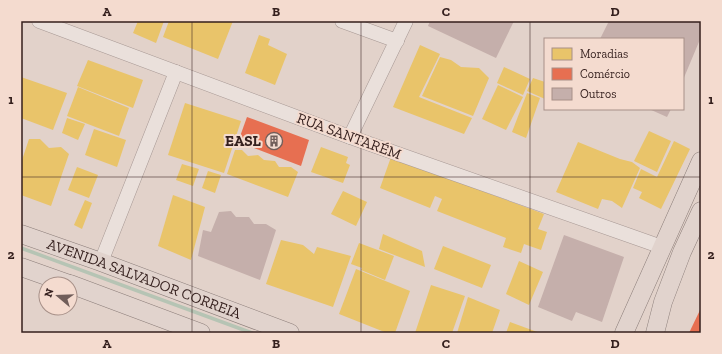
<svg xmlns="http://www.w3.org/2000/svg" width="722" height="354" font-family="'Zilla Slab',serif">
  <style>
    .homes { fill: #e9c46a }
    .shops { fill: #e76f51 }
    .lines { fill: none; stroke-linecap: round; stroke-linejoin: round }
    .stream { stroke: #b6c4b4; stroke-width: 3.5 }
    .building { fill: #c5afab }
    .minor-casing { stroke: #a79894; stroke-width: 15 }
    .major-casing { stroke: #8c7e7a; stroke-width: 19 }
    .minor { stroke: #eae0db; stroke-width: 14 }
    .major { stroke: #e1d3cd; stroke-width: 18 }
    .grid { fill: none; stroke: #341f1d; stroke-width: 1; stroke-opacity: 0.55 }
    .labels { text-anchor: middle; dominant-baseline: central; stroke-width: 4; stroke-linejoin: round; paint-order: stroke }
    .street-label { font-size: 15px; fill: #341f1d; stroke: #f4dbcf }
    .poi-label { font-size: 15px; font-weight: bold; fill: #341f1d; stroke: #f4dbcf; text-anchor: end }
    .neatline { fill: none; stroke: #341f1d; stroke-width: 1.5 }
    .grid-label { font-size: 13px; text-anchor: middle; font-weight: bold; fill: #341f1d }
  </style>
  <rect width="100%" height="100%" fill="#e2d2ca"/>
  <g class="homes">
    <path d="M138,21H164L156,43L133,33Z"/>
    <path d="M169,21H233L218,59L163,37Z"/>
    <path d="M259,35L270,39L268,45L287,54L275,85L245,73Z"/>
    <path d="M420,45L440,54L419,97L472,118L464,134L393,107Z"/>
    <path d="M440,57L451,60L461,67L479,68L489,78L473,116L422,96Z"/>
    <path d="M88,60L143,80L133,108L77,86Z"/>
    <path d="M504,67L530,79L523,95L497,83Z"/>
    <path d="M21,77L67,93L53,130L21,118Z"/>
    <path d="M533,78L545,82V99L527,91Z"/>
    <path d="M498,85L523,97L506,130L482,119Z"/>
    <path d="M78,87L129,108L119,136L67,116Z"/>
    <path d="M527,93L540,98L526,138L512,132Z"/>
    <path d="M185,103L241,121L224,173L168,155Z"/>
    <path d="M67,118L85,124L78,140L62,133Z"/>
    <path d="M94,129L126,140L117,167L85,155Z"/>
    <path d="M649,131L671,141L657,172L634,161Z"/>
    <path d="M29,139H40L49,148L61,147L69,154L51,206L21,195V163Z"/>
    <path d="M674,141L690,149L661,209L639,198L642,192L633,188L641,169L657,177Z"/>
    <path d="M578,142L620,159L632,162L640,168L622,208L612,201L602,199L598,209L556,192Z"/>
    <path d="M321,147L348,157L346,163L350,165L343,183L311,172Z"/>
    <path d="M235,150H242L248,156L258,155L264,160L275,161L279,167H291L298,172L288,197L227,174Z"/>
    <path d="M391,157L544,214L538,229L547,232L541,250L524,244L521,253L503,247L506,238L437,211L442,199L435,196L430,208L380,188Z"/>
    <path d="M182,164L199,169L193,186L176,180Z"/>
    <path d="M77,167L98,175L89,198L68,190Z"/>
    <path d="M208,171L221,175L215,193L202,188Z"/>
    <path d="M343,191L367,202L356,226L331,214Z"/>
    <path d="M173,195L205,207L191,260L158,246Z"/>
    <path d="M85,200L92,203L82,229L74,225Z"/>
    <path d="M383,234L422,251L425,267L379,249Z"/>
    <path d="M281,240L303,245L314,254L317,247L351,256L333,307L266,284Z"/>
    <path d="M359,243L394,256L385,280L361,270L362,268L351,264Z"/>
    <path d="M443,246L491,265L482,288L434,269Z"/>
    <path d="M519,261L543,272L529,305L506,294Z"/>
    <path d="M356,269L410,291L395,333H387L339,314Z"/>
    <path d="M431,285L465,296L452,333H415Z"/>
    <path d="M468,297L500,310L492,333H457Z"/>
    <path d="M510,322L540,333H506Z"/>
  </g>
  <g class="shops">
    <path d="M247,117L309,140L301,166L238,142Z"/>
    <path d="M701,308V333H689Z"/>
  </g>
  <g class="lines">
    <path class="stream" d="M21,248L252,333"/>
  </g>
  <g class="building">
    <path d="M430,21H514L496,58L428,26Z"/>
    <path d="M609,21H701V37L683,80V39H600Z"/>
    <path d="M649,109H671L667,117Z"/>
    <path d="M231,211L236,217H249L254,224H266L276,230L260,280L198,256L203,230L211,232L219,212Z"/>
    <path d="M564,235L624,257L602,322L576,312L572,321L538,307Z"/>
  </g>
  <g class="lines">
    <g class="minor-casing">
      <g id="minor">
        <path d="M39,21L350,137L662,247"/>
        <path d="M342,21L397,41"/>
        <path d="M350,137L406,21"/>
        <path d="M101,262L176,72"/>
      </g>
    </g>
    <g class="major-casing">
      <g id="major">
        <path id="s1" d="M21,234L101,262L290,333"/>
        <path d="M21,267L69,284"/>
        <path d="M70,284L201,333"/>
        <path d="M624,333L701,161"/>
        <path d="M655,333L663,302L682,252L701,211"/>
      </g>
    </g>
    <use href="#minor" class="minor"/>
    <use href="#major" class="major"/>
  </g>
  <path class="grid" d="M192,21V333M361,21V333M530,21V333M21,177H701"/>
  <defs>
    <g id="building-ring" transform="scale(0.9)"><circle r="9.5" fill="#f4dbcf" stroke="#715e5a" stroke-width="1.5"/><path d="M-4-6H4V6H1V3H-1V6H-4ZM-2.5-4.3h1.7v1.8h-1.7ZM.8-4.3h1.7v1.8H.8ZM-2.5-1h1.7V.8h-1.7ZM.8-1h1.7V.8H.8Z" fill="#715e5a"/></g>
  </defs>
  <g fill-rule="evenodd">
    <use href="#building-ring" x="274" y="141"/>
  </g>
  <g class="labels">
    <g class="street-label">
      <text transform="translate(349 136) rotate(20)">RUA SANTARÉM</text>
      <text stroke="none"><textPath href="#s1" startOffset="131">AVENIDA SALVADOR CORREIA</textPath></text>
    </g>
    <g class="poi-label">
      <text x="261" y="141">EASL</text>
    </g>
  </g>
  <rect width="722" height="354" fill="none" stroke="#f4dbcf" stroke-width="44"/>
  <rect x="544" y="38" width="140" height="72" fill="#f4dbcf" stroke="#a79088"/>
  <rect x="552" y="48" width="20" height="12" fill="#e9c46a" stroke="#a79088"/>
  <text x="580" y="58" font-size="12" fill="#341f1d">Moradias</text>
  <rect x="552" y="68" width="20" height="12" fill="#e76f51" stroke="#a79088"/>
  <text x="580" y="78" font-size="12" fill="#341f1d">Comércio</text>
  <rect x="552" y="88" width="20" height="12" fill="#c5afab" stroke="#a79088"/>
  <text x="580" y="98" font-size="12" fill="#341f1d">Outros</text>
  <g transform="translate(58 296) rotate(289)"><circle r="19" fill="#f4dbcf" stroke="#a79088"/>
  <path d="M0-3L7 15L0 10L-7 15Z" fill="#715e5a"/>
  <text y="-6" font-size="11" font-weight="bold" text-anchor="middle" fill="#341f1d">N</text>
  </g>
  <rect x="22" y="22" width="678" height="310" class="neatline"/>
  <g class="grid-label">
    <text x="107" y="16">A</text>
    <text x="276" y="16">B</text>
    <text x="446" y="16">C</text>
    <text x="615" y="16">D</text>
    <text x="11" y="104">1</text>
    <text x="711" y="104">1</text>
    <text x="11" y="259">2</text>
    <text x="711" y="259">2</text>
    <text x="107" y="348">A</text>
    <text x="276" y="348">B</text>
    <text x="446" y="348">C</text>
    <text x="615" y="348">D</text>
  </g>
</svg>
